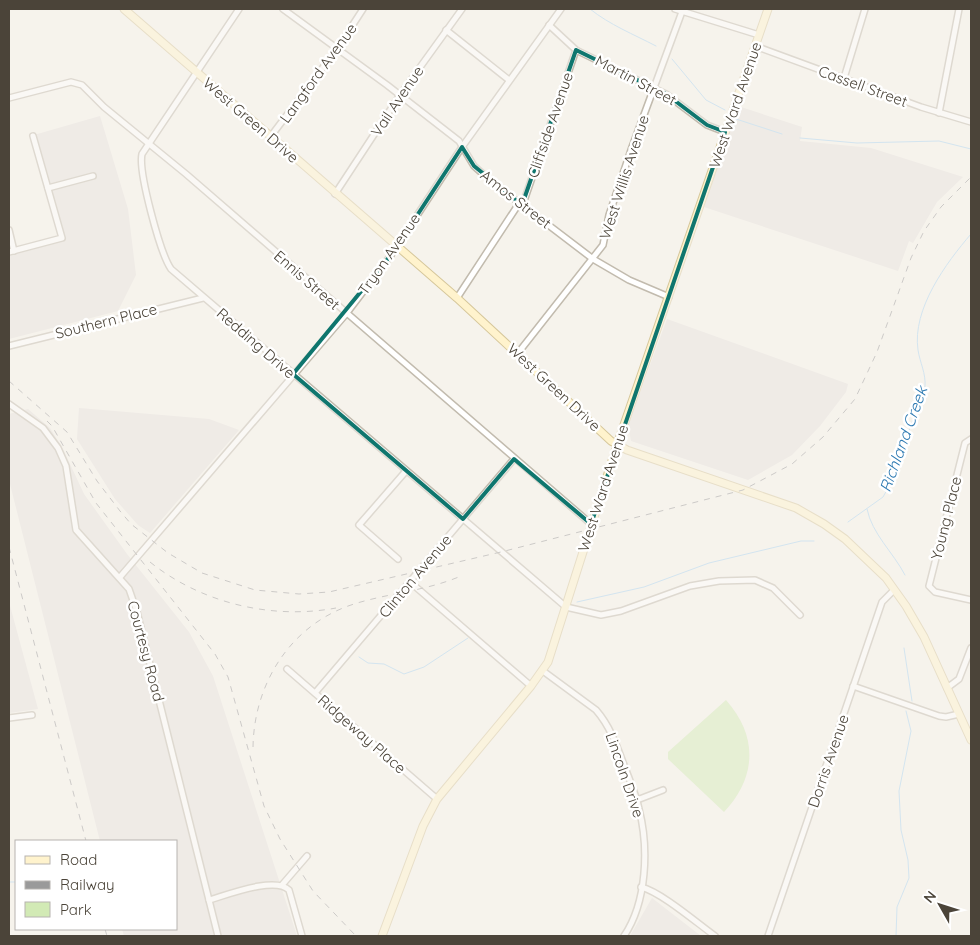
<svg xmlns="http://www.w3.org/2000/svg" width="980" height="945" font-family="Quicksand,sans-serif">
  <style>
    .industrial { fill: #e6e2dd }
    .green { fill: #d2eab5 }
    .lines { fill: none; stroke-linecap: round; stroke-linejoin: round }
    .stream { stroke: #a9d4f2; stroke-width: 1 }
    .street-casing { stroke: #c2bbae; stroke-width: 8 }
    .secondary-casing { stroke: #d6c79b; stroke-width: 9 }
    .street { stroke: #fff; stroke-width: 5 }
    .secondary { stroke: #fff3cd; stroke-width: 7 }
    .rail { stroke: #9a9a9a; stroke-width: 1; stroke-dasharray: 6 6; stroke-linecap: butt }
    .marked { fill: none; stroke: #0f766e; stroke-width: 4; stroke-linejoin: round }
    .labels { text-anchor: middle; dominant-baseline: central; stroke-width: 5; stroke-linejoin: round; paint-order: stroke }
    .street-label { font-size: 15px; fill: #4b4439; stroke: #fff }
    .water-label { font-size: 16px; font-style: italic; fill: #2e7ab2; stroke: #fff }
  </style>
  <rect width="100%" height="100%" fill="#f6f3ec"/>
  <g class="industrial">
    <path d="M738,106L802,127L800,141L871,148L963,177L937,202L913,243L909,241L898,271L704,207Z"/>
    <path d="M100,116L128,209L136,275L118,311L9,339V255L63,240L34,135Z"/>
    <path d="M667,319L848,384L846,392L820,426L792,455L748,480L631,441L628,425Z"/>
    <path d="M79,408L209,419L239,430L150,533L138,525L115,499L77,439Z"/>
    <path d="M28,409L50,428L63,449L84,494L127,554L189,632L213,676L297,936H124L122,929H176V841H100L9,480V414Z"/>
    <path d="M9,602L38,709L9,713Z"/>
    <path d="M652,898L701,936H630Z"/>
  </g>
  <path class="green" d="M726,700C758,736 757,777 724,812L668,759V752Z"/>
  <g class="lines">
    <g class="stream">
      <path d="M590,9C610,25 633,34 656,46"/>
      <path d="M672,59L706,100L725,110"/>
      <path d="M736,119L782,134"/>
      <path d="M800,138L857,143L939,141L971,149"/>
      <path d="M867,509C872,534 893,552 905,575"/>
      <path d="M848,522L883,497L888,488L925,387C926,373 920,363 918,350C912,309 946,263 971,234"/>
      <path d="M577,602L644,587L709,563L801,541H814"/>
      <path d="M904,648L912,701"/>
      <path d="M359,657L368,663L384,664L404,674L424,667L468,638"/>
      <path d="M9,882H16"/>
      <path d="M896,936L897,907L909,878L908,860L901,830L899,791L911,731L906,711"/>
    </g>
    <g class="street-casing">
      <g id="street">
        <path d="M239,9L142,154C138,171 160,253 171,269L566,607L601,615L621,611L690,586L719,581L755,580L773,588L800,615"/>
        <path d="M283,9L387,85L459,141L474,166L492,182L593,259L629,280L669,297"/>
        <path d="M675,9L759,35"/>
        <path d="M549,25L576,50L666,94L707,125L725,132"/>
        <path d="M446,30L509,80"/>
        <path d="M755,46L921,107L971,122"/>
        <path d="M844,78L865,9"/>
        <path d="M9,98L71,82L82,85L104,107L186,174L591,524"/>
        <path d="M939,113L959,9"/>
        <path d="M271,136L337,49L363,9"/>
        <path d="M48,188L93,176"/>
        <path d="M335,194L400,95L462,9"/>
        <path d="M9,230L14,251"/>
        <path d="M9,252L62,238L33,136"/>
        <path d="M457,298L516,208L525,198L576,50"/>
        <path d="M9,346L203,298"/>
        <path d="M518,353L603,245L609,215L631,150L683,9"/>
        <path d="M9,404L43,428L58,448L66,466L76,530L129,589L137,612L218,936"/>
        <path d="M971,439L965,443L929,586L935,592L971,600"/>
        <path d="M398,559L359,525L406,471"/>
        <path d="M120,577L346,314L391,255L462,147L561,9"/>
        <path d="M410,582L531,686"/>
        <path d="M287,669L437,799"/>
        <path d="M543,671L596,710C610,726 617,746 624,765C629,779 636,794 639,809C649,848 647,902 624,936"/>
        <path d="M853,686L939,716L946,717L959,714"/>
        <path d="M947,688L959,679L971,648"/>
        <path d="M315,693L514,459"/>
        <path d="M9,718L32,715"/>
        <path d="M637,800L663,790"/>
        <path d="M282,885L307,856"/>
        <path d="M641,887C661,892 697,923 715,936"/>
        <path d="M209,900C227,895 275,876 289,890L302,936"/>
        <path d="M768,936L882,602L894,590"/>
      </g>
    </g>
    <g class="secondary-casing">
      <g id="secondary">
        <path d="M124,9L457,298L611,441L627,450L796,508L824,524L845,539L886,578L906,606L924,637L971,740"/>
        <path d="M382,936L423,826L437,799L531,686L548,662L617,445L768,9"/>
      </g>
    </g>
    <use href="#street" class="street"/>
    <use href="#secondary" class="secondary"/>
    <g class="rail">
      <path d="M9,381L67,432L97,481L120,511L131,524L168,553L202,573L255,590L299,594L329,592L501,552L743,490L792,464L823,437L855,399L877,352L911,258L924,231L941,207L971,177"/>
      <path d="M47,421L52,426L96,503L215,654L228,677L264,806L280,839L313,891L356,936"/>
      <path d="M9,547L86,841"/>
      <path d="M150,562C201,603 272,620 336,608"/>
      <path d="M253,747C254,683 291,624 354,604C389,593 426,591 461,576"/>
      <path d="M105,929L107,936"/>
    </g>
  </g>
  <path d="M0 0H980V945H0ZM576,50L666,94L707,125L725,132L591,524L514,459L463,519L293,374L391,255L462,147L474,166L522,205Z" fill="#f6f3ec" fill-opacity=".55" fill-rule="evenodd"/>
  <path class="marked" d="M576,50L666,94L707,125L725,132L591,524L514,459L463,519L293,374L391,255L462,147L474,166L522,205Z"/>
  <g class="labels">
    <g class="street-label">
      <text transform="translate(318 73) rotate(-54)">Langford Avenue</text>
      <text transform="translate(636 80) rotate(28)">Martin Street</text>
      <text transform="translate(863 86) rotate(20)">Cassell Street</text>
      <text transform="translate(397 101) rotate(-56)">Vail Avenue</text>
      <text transform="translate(735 105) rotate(-71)">West Ward Avenue</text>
      <text transform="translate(251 120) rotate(41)">West Green Drive</text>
      <text transform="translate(550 125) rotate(-71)">Cliffside Avenue</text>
      <text transform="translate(624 177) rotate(-72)">West Willis Avenue</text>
      <text transform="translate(516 199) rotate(38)">Amos Street</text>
      <text transform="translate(389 254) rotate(-55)">Tryon Avenue</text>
      <text transform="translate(307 280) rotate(41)">Ennis Street</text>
      <text transform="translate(106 321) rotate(-14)">Southern Place</text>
      <text transform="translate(256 343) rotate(41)">Redding Drive</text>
      <text transform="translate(554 387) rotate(43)">West Green Drive</text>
      <text transform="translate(603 488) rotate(-72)">West Ward Avenue</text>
      <text transform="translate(946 518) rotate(-76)">Young Place</text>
      <text transform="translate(415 576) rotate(-50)">Clinton Avenue</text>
      <text transform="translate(146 651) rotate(75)">Courtesy Road</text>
      <text transform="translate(362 734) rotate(41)">Ridgeway Place</text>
      <text transform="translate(828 761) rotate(-71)">Dorris Avenue</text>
      <text transform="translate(625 775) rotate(71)">Lincoln Drive</text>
    </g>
    <g class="water-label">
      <text transform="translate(903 439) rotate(-70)">Richland Creek</text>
    </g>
  </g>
  <rect width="980" height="945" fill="none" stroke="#4b4439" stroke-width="20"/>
  <rect x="15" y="840" width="162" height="90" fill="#ffffff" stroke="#b7b4b0"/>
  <rect x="25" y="856" width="25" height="8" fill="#fff3cd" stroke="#b7b4b0"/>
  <text x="60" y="865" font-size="15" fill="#4b4439">Road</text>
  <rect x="25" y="881" width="25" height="8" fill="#9a9a9a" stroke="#b7b4b0"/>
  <text x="60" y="890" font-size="15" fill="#4b4439">Railway</text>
  <rect x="25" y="902" width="25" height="15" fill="#d2eab5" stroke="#b7b4b0"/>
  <text x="60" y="915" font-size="15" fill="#4b4439">Park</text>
  <g transform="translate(940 905) rotate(309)" stroke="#ffffff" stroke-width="4" paint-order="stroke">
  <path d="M0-4L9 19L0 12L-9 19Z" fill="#4b4439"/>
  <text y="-8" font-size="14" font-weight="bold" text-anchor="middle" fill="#4b4439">N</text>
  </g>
</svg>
